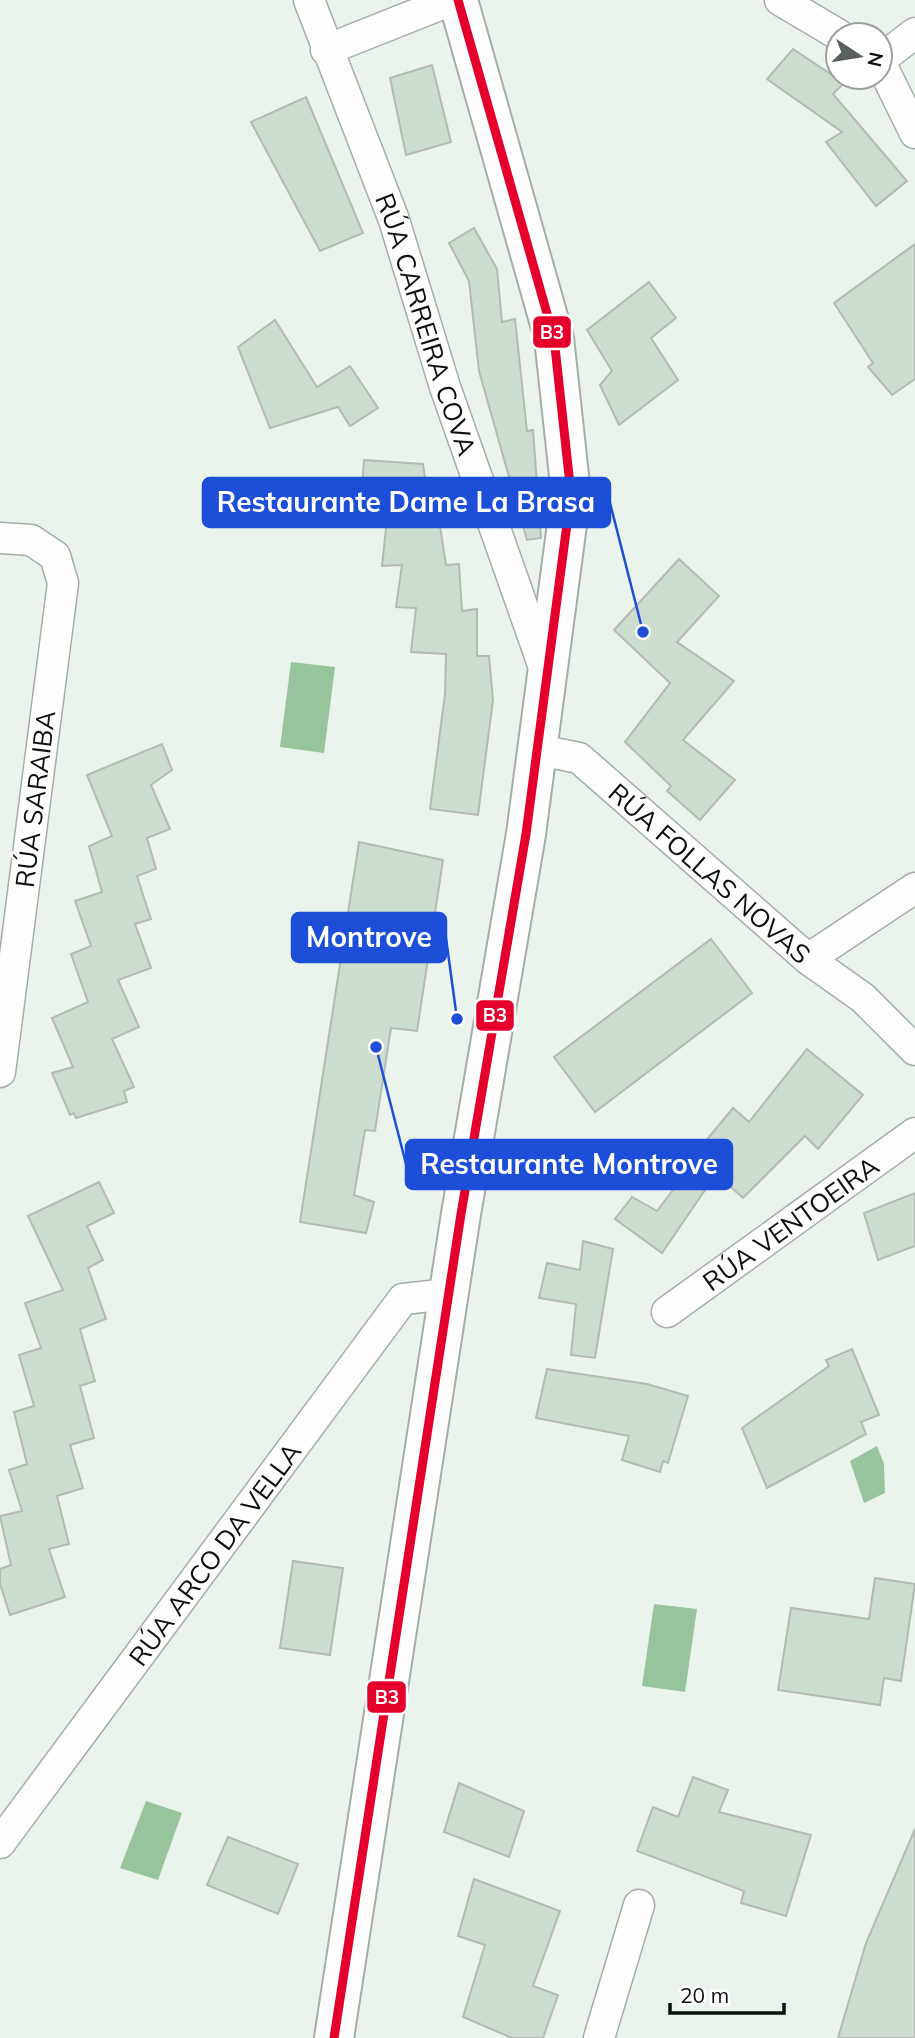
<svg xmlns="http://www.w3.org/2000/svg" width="915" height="2038" font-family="Mulish,sans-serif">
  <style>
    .water { fill: #97c49c }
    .building { fill: #ccdcce; stroke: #b2bab3; stroke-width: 2 }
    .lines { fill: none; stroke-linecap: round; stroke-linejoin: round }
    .minor-casing { stroke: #a6ada7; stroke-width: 33 }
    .tertiary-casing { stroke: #a6ada7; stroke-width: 42 }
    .minor { stroke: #fcfdfc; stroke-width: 30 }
    .tertiary { stroke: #fcfdfc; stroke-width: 38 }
    .bus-1-casing { stroke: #fff; stroke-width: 14 }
    .bus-1 { stroke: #e4002b; stroke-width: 9 }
    .labels { text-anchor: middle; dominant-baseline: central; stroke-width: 5; stroke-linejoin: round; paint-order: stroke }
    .street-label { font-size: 26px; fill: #0a100b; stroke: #fff }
    .leader { fill: none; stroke: #1d4ed8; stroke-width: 2.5 }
    .callout-dot { fill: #1d4ed8; stroke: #fff; stroke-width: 2.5 }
    .callout { fill: #1d4ed8; stroke: #1d4ed8; stroke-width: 2.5 }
    .callout-label { font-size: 28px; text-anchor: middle; font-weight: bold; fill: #fff }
    .line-badge { stroke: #fff; stroke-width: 2.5 }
    .badge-label { font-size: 19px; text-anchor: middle; font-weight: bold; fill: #fff }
  </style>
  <rect width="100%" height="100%" fill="#ebf4ec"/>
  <g class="water">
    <path d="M291,662L335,667L324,753L280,747Z"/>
    <path d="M877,1446L884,1464L885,1493L864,1503L850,1461Z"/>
    <path d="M654,1604L697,1609L685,1692L642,1686Z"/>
    <path d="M146,1801L182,1813L158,1880L120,1868Z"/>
  </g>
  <g class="building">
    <path d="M793,49L844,83L833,94L907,181L876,206L826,142L842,132L767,79Z"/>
    <path d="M432,65L451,142L406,155L390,78Z"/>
    <path d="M306,97L363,233L320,251L251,122Z"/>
    <path d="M474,228L497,269L502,322L515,319L527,431L533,430L541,538L527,540L479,371L469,281L449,243Z"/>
    <path d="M915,244V379L892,395L868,367L873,363L834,303Z"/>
    <path d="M649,282L676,318L651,338L678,380L619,425L600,385L612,371L587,330Z"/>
    <path d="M275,320L317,387L350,366L378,408L350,426L338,407L270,428L238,347Z"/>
    <path d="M364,460L423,464L432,526H440L446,565L459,564L462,611L477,609V656H489L493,700L478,815L430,809L445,694L446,654L411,652L416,608L396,607L402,565L382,566L387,519L360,515Z"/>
    <path d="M679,559L719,596L677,642L734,681L683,740L735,780L700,820L667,791L671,786L625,742L670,683L614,630Z"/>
    <path d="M162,744L172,770L151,785L170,829L147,838L156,869L137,876L151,919L135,924L151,968L118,980L139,1027L112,1039L134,1087L124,1091L127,1102L76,1118L74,1113L70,1115L52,1073L73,1067L52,1018L88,1002L71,954L91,946L75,901L102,892L89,846L112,836L87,775Z"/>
    <path d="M359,842L443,860L417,1031L391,1028L375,1131L365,1130L354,1195L374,1202L366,1233L300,1222Z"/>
    <path d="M711,939L752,993L595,1112L554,1057Z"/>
    <path d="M807,1049L863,1095L818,1149L805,1136L743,1198L716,1174L662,1253L615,1219L632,1197L657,1211L698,1157L695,1154L733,1108L749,1122Z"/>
    <path d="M99,1182L114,1213L87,1226L103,1260L88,1268L106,1319L80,1329L95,1381L80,1386L94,1438L70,1445L83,1488L57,1496L69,1544L49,1549L65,1597L10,1615L0,1584V1569L11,1565L0,1516L22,1511L9,1470L27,1464L14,1412L34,1406L19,1355L41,1348L25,1303L63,1290L28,1216Z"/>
    <path d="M915,1193V1246L878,1260L864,1213Z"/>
    <path d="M583,1241L613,1249L595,1358L571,1355L576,1304L539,1298L547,1263L580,1270Z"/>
    <path d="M852,1349L879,1415L861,1422L866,1434L767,1488L742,1428L829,1366L826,1360Z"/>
    <path d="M547,1369L647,1384L688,1396L668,1463L663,1461L660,1472L622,1460L629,1436L536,1418Z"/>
    <path d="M293,1561L343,1568L330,1655L280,1648Z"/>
    <path d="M875,1578L915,1584L901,1681L884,1678L880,1705L778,1690L791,1608L869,1619Z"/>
    <path d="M693,1777L728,1790L719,1812L811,1835L786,1916L741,1903L744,1891L637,1851L653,1807L678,1817Z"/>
    <path d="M459,1783L524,1811L509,1857L444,1832Z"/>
    <path d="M915,1829V2038H838L866,1943Z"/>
    <path d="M228,1837L298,1864L278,1914L207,1885Z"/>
    <path d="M474,1879L560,1911L533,1986L558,1995L543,2038H512L463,2017L485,1945L458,1936Z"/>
  </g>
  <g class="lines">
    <g class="minor-casing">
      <g id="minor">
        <path id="s1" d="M309,0L394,220L445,387L546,673"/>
        <path d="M780,0L839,35"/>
        <path d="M326,50L452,0"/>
        <path d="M880,60L915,33"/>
        <path d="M880,62L915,133"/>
        <path d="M0,538L31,540L55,556L63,583L0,1072"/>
        <path id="s2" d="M539,750L579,758L808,959L915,888"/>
        <path d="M808,959L863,998L915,1050"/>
        <path id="s3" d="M667,1312L915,1133"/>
        <path id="s4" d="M0,1843L403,1299L449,1294"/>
        <path d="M599,2038L639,1905"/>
      </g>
    </g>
    <g class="tertiary-casing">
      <path id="tertiary" d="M334,2038L461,1214L526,834L571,494L554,338L458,0"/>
    </g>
    <use href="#minor" class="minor"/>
    <use href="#tertiary" class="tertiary"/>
    <g class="bus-1-casing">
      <path id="bus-1" d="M334,2038L461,1214L526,834L571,494L554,338L458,0"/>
    </g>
    <use href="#bus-1" class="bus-1"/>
  </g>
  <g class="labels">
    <g class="street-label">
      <text stroke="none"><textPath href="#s1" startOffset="345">RÚA CARREIRA COVA</textPath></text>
      <text transform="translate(35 799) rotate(-83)">RÚA SARAIBA</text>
      <text stroke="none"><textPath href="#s2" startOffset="215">RÚA FOLLAS NOVAS</textPath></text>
      <text stroke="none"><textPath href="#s3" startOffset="152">RÚA VENTOEIRA</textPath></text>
      <text stroke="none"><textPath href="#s4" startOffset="360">RÚA ARCO DA VELLA</textPath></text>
    </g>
  </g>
  <path class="leader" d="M643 632L610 503M457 1019L446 938M376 1047L406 1164"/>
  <g class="callout-dot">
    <circle cx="643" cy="632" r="7"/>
    <circle cx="457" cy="1019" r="7"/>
    <circle cx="376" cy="1047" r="7"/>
  </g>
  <g class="callout">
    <rect x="203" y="478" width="407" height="49" rx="7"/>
    <rect x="292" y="913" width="154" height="49" rx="7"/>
    <rect x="406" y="1140" width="326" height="49" rx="7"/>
  </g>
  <g class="callout-label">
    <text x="406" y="512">Restaurante Dame La Brasa</text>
    <text x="369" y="947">Montrove</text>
    <text x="569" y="1174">Restaurante Montrove</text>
  </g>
  <g class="line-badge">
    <rect x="532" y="315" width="40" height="34" rx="7" fill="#e4002b"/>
    <rect x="475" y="999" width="40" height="33" rx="7" fill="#e4002b"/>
    <rect x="366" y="1680" width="41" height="34" rx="7" fill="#e4002b"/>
  </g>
  <g class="badge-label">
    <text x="552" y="339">B3</text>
    <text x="495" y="1022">B3</text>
    <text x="387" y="1704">B3</text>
  </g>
  <g transform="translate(859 56) rotate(102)"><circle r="33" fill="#ffffff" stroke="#9d9f9d" stroke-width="2"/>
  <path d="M0-5L12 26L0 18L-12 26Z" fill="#59605a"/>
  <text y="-10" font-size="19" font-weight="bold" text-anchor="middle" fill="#0a100b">N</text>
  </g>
  <path d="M670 2003v10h114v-10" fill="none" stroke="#0a100b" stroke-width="3.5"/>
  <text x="680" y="2003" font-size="21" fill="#0a100b" stroke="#ffffff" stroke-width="5" paint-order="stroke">20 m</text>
</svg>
